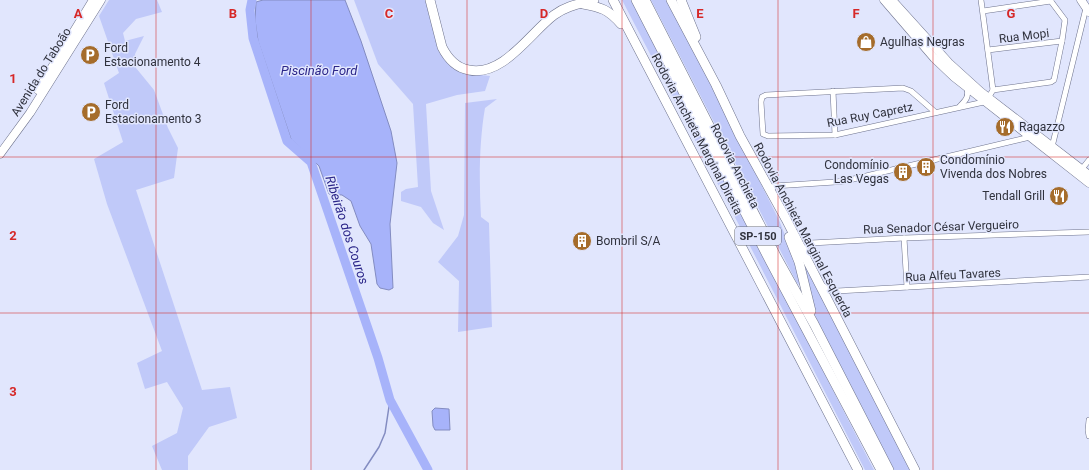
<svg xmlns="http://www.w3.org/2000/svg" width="1089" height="470" font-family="Roboto,sans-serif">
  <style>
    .green { fill: #c0c9f9 }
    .water { fill: #a7b3fa; stroke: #838cc1 }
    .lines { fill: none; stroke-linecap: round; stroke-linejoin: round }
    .stream { stroke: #838cc1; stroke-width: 1.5 }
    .river { stroke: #a7b3fa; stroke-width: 9 }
    .street-casing { stroke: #6e738d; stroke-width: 6 }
    .primary-casing { stroke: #6e738d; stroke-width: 9 }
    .highway-casing { stroke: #6e738d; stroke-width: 10 }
    .street { stroke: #fff; stroke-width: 5 }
    .primary { stroke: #fff; stroke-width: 8 }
    .highway { stroke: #fff; stroke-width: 9 }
    .grid { fill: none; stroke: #d62828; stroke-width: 1; stroke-opacity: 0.55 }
    .labels { text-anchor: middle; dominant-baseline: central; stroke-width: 3; stroke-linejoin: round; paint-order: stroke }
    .shield { fill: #e1e6fd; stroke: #656877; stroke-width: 1 }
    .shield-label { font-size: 11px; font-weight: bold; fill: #30323d }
    .street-label { font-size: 12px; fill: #30323d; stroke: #e1e6fd }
    .poi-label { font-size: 12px; fill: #30323d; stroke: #e1e6fd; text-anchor: start }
    .water-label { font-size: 13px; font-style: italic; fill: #2b2689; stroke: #e1e6fd }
    .grid-label { font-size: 13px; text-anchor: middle; font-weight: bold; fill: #d62828; stroke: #e1e6fd; stroke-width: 3; stroke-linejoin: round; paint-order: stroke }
  </style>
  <rect width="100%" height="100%" fill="#e1e6fd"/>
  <g class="green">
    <path d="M109,0H157L162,12L136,19L123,33L125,41L144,36L135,54L136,68L154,90L168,128L178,148L174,178L136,190L202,390L230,387L237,418L209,427L188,456V470H162L152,446L177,433L183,408L167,382L145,389L137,363L162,351L107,204L94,159L123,142L104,83L119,73L99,16Z"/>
    <path d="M354,0H427L440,53L454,67L465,73L490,76L485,91L457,95L426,104L431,191L444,230L433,223L421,207L401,201V192L406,189L418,187L413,104L378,64Z"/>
    <path d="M622,0H632L874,470H865L752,250Z"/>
    <path d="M651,0H668L779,220L792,253L801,286L797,283Z"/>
    <path d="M497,99L485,108C479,143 479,181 481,217L489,223L492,327L458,332L459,281L438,262L458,236L464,215L465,103Z"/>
    <path d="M794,243L911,470H894L816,318Z"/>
  </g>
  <g class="water">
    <path d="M263,0H345L361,41L391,131L397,163L390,224L393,288L389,290L380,288L377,284L371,244L360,226L351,201L342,195L329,194L319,166L291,139L258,41L255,20L256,2Z"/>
    <path d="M435,408L449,409L450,430H435L433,426L432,411Z"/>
  </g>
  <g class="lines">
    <path class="stream" d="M364,470L379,447L385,433L390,400"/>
    <path class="river" d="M252,0L250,10L253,38L287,141L311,162L378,358L390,400L428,470"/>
    <g class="street-casing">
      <g id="street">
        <path d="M981,0L993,90L990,95L986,96"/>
        <path d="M983,11L1051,1"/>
        <path d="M988,50L1062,41"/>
        <path d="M993,90L1051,82L1054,80L1062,41L1065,20L1050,0"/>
        <path d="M833,91L835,135"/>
        <path d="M960,106C966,100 969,97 967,88"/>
        <path d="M935,112L911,91L903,88L766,95L762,97L761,102L763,134L768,136L835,135L984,102"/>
        <path d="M1052,147L1086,8"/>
        <path d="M1081,170L1089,160"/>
        <path d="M771,193L773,187L774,186L835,182L845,181L1030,137"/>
        <path d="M904,238L907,287"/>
        <path d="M805,253C806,248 806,245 811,243L904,238L1089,232"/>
        <path d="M822,285L828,289L837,291L1089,277"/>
        <path d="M1089,420L1088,430L1089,436"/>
      </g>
    </g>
    <g class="primary-casing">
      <g id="primary">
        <path d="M884,0L934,58L954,77L1089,183"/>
        <path d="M892,0L949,63L981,92L1089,175"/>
        <path d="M1081,0L1089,12"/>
        <path d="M38,90L93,0"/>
        <path d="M0,154L30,113L101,0"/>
      </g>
    </g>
    <g class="highway-casing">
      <g id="highway">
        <path d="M430,0L442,47C448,59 457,68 469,70C503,77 530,33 554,15C566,6 579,4 594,0"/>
        <path d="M613,0L858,470"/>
        <path d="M636,0L770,261L881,470"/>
        <path d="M645,0L777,258L814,324L889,470"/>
        <path d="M671,0L716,85L740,136L786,219L915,470"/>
        <path d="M681,0L696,37"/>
        <path d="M583,4C601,7 609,10 621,24"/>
        <path d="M789,237L799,262L811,311"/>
      </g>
    </g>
    <use href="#street" class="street"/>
    <use href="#primary" class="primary"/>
    <use href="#highway" class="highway"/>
  </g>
  <path class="grid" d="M156,0V470M311,0V470M467,0V470M622,0V470M778,0V470M933,0V470M0,157H1089M0,313H1089"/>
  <defs>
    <g id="shop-disc" transform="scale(1)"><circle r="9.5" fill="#a56c2b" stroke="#e1e6fd"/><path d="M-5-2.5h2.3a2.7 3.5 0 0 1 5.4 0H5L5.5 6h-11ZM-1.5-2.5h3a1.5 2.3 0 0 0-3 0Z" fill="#fff"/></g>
    <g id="parking-disc" transform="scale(1)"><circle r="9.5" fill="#a56c2b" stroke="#e1e6fd"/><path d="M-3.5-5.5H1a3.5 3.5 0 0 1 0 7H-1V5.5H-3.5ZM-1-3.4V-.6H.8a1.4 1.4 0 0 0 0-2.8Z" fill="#fff"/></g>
    <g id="restaurant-disc" transform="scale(1)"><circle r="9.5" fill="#a56c2b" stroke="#e1e6fd"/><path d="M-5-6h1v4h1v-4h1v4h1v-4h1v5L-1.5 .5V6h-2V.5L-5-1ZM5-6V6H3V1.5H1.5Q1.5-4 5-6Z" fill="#fff"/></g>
    <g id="building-disc" transform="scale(1)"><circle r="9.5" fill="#a56c2b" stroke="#e1e6fd"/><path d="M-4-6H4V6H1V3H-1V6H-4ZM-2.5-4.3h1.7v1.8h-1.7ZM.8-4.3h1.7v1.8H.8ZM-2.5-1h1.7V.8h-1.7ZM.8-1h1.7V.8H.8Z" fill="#fff"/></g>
  </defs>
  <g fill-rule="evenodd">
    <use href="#shop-disc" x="866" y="42"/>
    <use href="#parking-disc" x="90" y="55"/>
    <use href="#parking-disc" x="91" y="112"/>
    <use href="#restaurant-disc" x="1005" y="127"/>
    <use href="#building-disc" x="926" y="167"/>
    <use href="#building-disc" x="903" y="172"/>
    <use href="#restaurant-disc" x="1059" y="196"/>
    <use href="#building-disc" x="582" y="241"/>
  </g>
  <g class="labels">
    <rect class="shield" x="735" y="227" width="46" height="18" rx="3"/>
    <g class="shield-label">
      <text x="758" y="236">SP-150</text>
    </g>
    <g class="street-label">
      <text transform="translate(1024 36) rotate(-7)">Rua Mopi</text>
      <text transform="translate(41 72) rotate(-58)">Avenida do Taboão</text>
      <text transform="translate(870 115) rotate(-11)">Rua Ruy Capretz</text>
      <text transform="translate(697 134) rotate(62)">Rodovia Anchieta Marginal Direita</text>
      <text transform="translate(735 166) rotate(63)">Rodovia Anchieta</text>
      <text transform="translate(941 227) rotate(-2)">Rua Senador César Vergueiro</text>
      <text transform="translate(803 230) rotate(62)">Rodovia Anchieta Marginal Esquerda</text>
      <text transform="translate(953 275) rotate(-3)">Rua Alfeu Tavares</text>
    </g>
    <g class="poi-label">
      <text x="880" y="42">Agulhas Negras</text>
      <text x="104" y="48">Ford<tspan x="104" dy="14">Estacionamento 4</tspan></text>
      <text x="105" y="105">Ford<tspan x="105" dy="14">Estacionamento 3</tspan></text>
      <text x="1019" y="127">Ragazzo</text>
      <text x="940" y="160">Condomínio<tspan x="940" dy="14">Vivenda dos Nobres</tspan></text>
      <text x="889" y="165" text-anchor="end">Condomínio<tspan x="889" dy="14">Las Vegas</tspan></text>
      <text x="1045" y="196" text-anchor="end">Tendall Grill</text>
      <text x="596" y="241">Bombril S/A</text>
    </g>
    <g class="water-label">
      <text x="319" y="70">Piscinão Ford</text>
      <text transform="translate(347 230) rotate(72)">Ribeirão dos Couros</text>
    </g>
  </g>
  <g class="grid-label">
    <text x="78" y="18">A</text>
    <text x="233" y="18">B</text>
    <text x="389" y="18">C</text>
    <text x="544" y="18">D</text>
    <text x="700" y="18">E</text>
    <text x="856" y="18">F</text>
    <text x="1011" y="18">G</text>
    <text x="13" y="83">1</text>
    <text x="13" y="240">2</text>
    <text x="13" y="396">3</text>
  </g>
</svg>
